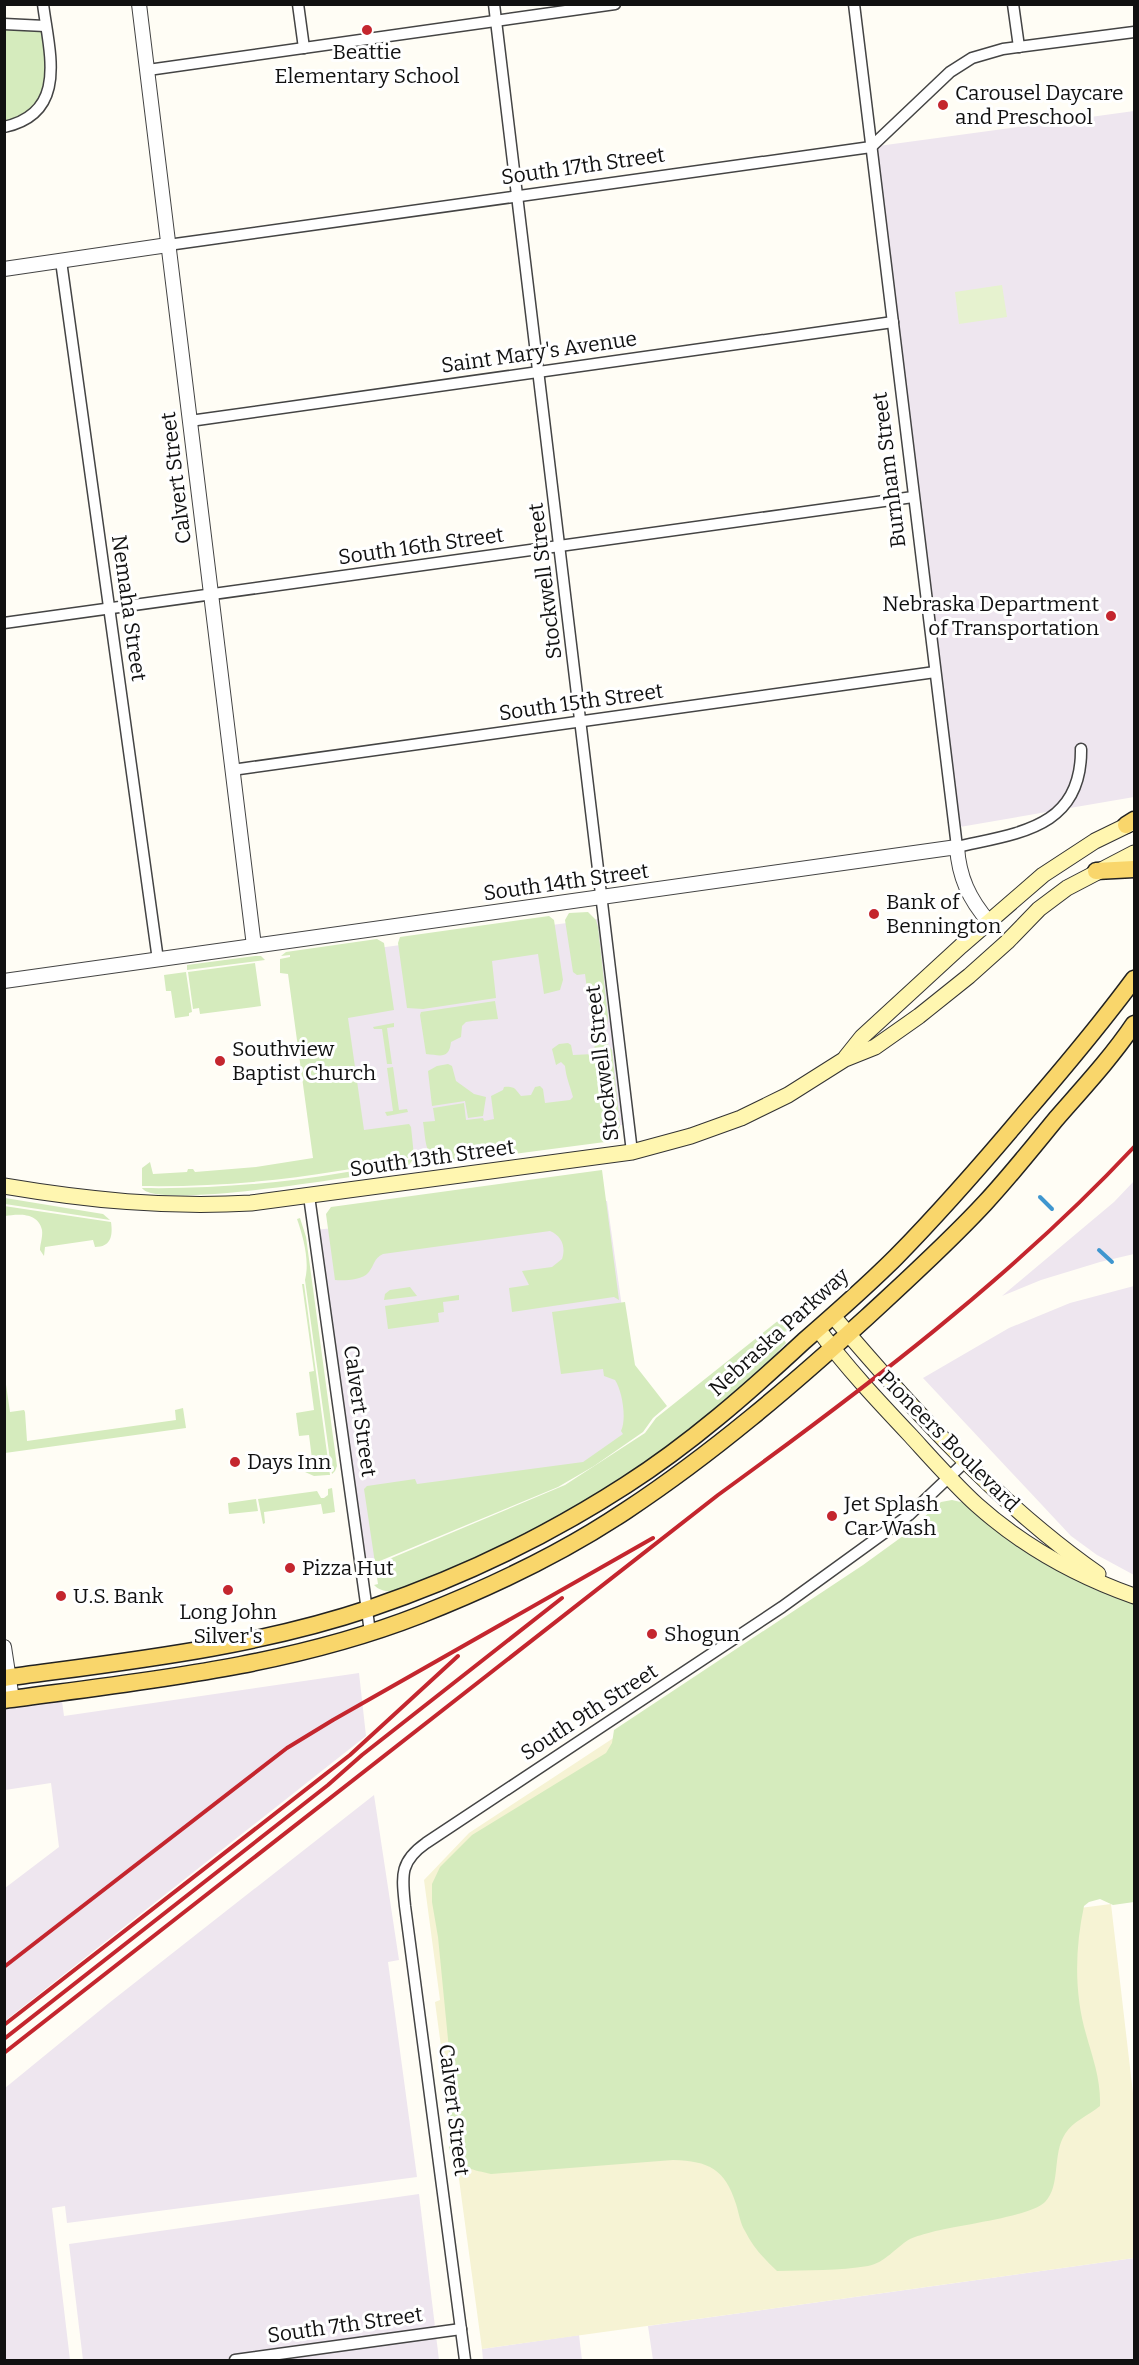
<svg xmlns="http://www.w3.org/2000/svg" width="1139" height="2365" font-family="Bitter,serif">
  <style>
    .industrial { fill: #eee6ef }
    .farmland { fill: #f6f3d4 }
    .green { fill: #d5ebbd }
    .pitch { fill: #e6f2cf }
    .lines { fill: none; stroke-linecap: round; stroke-linejoin: round }
    .stream { stroke: #3f96cf; stroke-width: 4 }
    .minor-casing { stroke: #444; stroke-width: 13 }
    .tertiary-casing { stroke: #444; stroke-width: 16 }
    .secondary-casing { stroke: #333; stroke-width: 17 }
    .primary-casing { stroke: #222; stroke-width: 19 }
    .minor { stroke: #fff; stroke-width: 10 }
    .tertiary { stroke: #fff; stroke-width: 14 }
    .secondary { stroke: #fff6b0; stroke-width: 15 }
    .primary { stroke: #f9d66b; stroke-width: 16 }
    .rail { stroke: #c4262e; stroke-width: 4 }
    .poi-dot { fill: #c4262e; stroke: #fff; stroke-width: 2 }
    .labels { text-anchor: middle; dominant-baseline: central; stroke-width: 6; stroke-linejoin: round; paint-order: stroke }
    .poi-label { font-size: 21px; fill: #111; stroke: #fff; text-anchor: start }
    .street-label { font-size: 21px; fill: #111; stroke: #fff }
  </style>
  <rect width="100%" height="100%" fill="#fffdf5"/>
  <g class="industrial">
    <path d="M1134,111V797L954,828L871,147Z"/>
    <path d="M605,918L629,1124L323,1168L295,959Z"/>
    <path d="M1134,1181V1254L1100,1262L1041,1280L1002,1296L1114,1202Z"/>
    <path d="M607,1201L639,1428L598,1461L361,1568L314,1230Z"/>
    <path d="M1134,1286V1575L1097,1555L1071,1536L923,1378L1009,1328L1070,1303Z"/>
    <path d="M359,1673L366,1736L5,2021V1888L59,1847L51,1783L5,1790V1709L62,1701L64,1716Z"/>
    <path d="M374,1795L399,1960L388,1962L417,2177L67,2223L65,2206L52,2208L70,2360H5V2088L109,2003Z"/>
    <path d="M419,2194L439,2360H83L69,2244Z"/>
    <path d="M1134,2258V2360H653L648,2326Z"/>
    <path d="M579,2335L582,2360H483L482,2349Z"/>
  </g>
  <path class="farmland" d="M732,1660L771,1948L1111,1904L1134,2102V2258L482,2349L435,2002L440,2000L424,1880L469,1833Z"/>
  <g class="green">
    <path d="M4,24L45,26L51,68L40,108L4,127Z"/>
    <path d="M588,912L596,920L598,927L608,1017L607,1025L602,1028L592,1027L585,974L577,975L573,972L565,920L569,913Z"/>
    <path d="M549,916L554,920L563,980L560,990L544,994L538,954L492,961L496,998L423,1009L407,1008L398,943L400,937Z"/>
    <path d="M377,939L384,943L394,1010L348,1018L364,1130L409,1124L411,1127L414,1156C390,1164 364,1167 338,1171C273,1182 208,1187 142,1186V1168L150,1162L153,1174L187,1172L188,1169H193L195,1172L256,1167L313,1158L288,974L280,973V959L290,957V955L281,956L286,952Z"/>
    <path d="M255,956H261L265,960L187,970V965Z"/>
    <path d="M255,963L261,1006L200,1014L199,1008L193,1009L188,972Z"/>
    <path d="M186,972L192,1012L189,1013V1016L175,1018L171,991H166L164,975Z"/>
    <path d="M495,1001L498,1019C487,1020 476,1020 466,1022L462,1026L461,1037L451,1042C449,1060 440,1055 426,1054L420,1015L421,1012Z"/>
    <path d="M394,1023V1027L387,1028L392,1064H387L382,1029H374L373,1027Z"/>
    <path d="M595,1042L607,1043L612,1050L620,1126L614,1138L605,1142L444,1163C424,1160 426,1139 423,1122L435,1121L433,1108L464,1103L466,1120L483,1118L484,1121L494,1119L491,1096L503,1090L504,1087C515,1086 515,1089 521,1096L531,1095L535,1087L540,1086L543,1089L545,1103L570,1100L573,1097C570,1086 566,1077 565,1066L561,1062L556,1065L552,1049L559,1044L568,1043L571,1045L573,1055L594,1054Z"/>
    <path d="M448,1064L452,1066L456,1081L474,1094L486,1097L483,1116L468,1118L465,1101L432,1106L428,1071L437,1066Z"/>
    <path d="M393,1067L399,1110L407,1109L408,1112L387,1116L385,1112L393,1111L387,1068Z"/>
    <path d="M414,1158L409,1165L401,1169C368,1174 156,1211 142,1188C209,1189 275,1184 341,1173C366,1169 391,1166 414,1158Z"/>
    <path d="M602,1170L619,1300L614,1297L512,1312L509,1288L529,1285L522,1271L552,1267L562,1259C566,1247 562,1236 550,1231L383,1254C373,1259 375,1265 368,1273C362,1280 344,1281 335,1280L326,1214L331,1207Z"/>
    <path d="M5,1198L103,1214L110,1220L5,1204Z"/>
    <path d="M4,1206L111,1222C113,1236 111,1247 95,1247L93,1240L45,1247L44,1256L40,1250C40,1244 43,1237 42,1230C38,1212 18,1214 5,1216Z"/>
    <path d="M300,1218L306,1237L337,1466L335,1471L332,1474L305,1280C310,1261 303,1236 297,1219Z"/>
    <path d="M302,1284H304L330,1475H328L314,1476L305,1472L303,1460L312,1459L309,1435L299,1436L296,1413L314,1410L309,1372L314,1371Z"/>
    <path d="M410,1287L417,1296L384,1300L385,1294L390,1290Z"/>
    <path d="M459,1295V1300L443,1302L444,1312L438,1313L439,1322L388,1329L385,1306Z"/>
    <path d="M625,1302L635,1365L667,1406L653,1418L643,1432L594,1466L558,1487L375,1563L364,1489L367,1486L415,1479L417,1484L583,1462L623,1434L621,1431C627,1419 622,1390 615,1380L604,1376L603,1369L561,1374L552,1312Z"/>
    <path d="M789,1312L792,1315L787,1335L784,1340L786,1343C695,1443 566,1520 441,1573C424,1580 390,1602 374,1585L378,1584L375,1565L565,1485L645,1433L656,1418Z"/>
    <path d="M4,1371L10,1412L24,1410L25,1412L27,1441L176,1420L175,1410L183,1408L186,1428L5,1453Z"/>
    <path d="M332,1488L335,1512L323,1514L321,1504L264,1512L265,1523L263,1524L258,1499L317,1491L321,1498H324L328,1495V1489Z"/>
    <path d="M256,1499L258,1511L229,1514L228,1503Z"/>
    <path d="M952,1500L965,1503L1057,1568L1096,1590L1134,1604V1902L1113,1905L1100,1899L1089,1902L1084,1906C1075,1948 1074,1993 1086,2034C1093,2059 1101,2080 1100,2106C1088,2116 1073,2121 1065,2134C1052,2154 1061,2186 1045,2202C1030,2217 957,2225 932,2232C925,2234 916,2236 910,2239C896,2247 885,2263 868,2266C839,2271 807,2270 777,2271C764,2259 753,2247 745,2231C740,2223 739,2213 736,2204C725,2169 709,2161 673,2160L491,2174C474,2170 460,2168 449,2153L451,2070L438,1937L432,1902V1884L440,1867L472,1835L606,1753L612,1743L614,1730L863,1565L903,1536L941,1502Z"/>
  </g>
  <path class="pitch" d="M1002,285L1007,317L959,324L955,292Z"/>
  <g class="lines">
    <g class="stream">
      <path d="M1040,1197L1052,1209"/>
      <path d="M1099,1250L1112,1262"/>
    </g>
    <g class="minor-casing">
      <g id="minor">
        <path d="M298,4L304,48"/>
        <path d="M494,4L632,1152"/>
        <path d="M854,4L957,847C1017,833 1082,829 1081,749"/>
        <path d="M1013,4L1019,47"/>
        <path d="M4,24L45,26"/>
        <path d="M148,70L615,4"/>
        <path d="M4,127C69,113 49,52 43,4"/>
        <path d="M168,245L871,147L950,72L972,58L1003,49L1134,32"/>
        <path d="M61,261L158,960"/>
        <path d="M190,421L893,322"/>
        <path d="M4,623L913,497"/>
        <path d="M232,770L935,672"/>
        <path d="M309,1196L370,1632"/>
        <path d="M235,2360L461,2329"/>
        <path d="M465,2360L405,1906C402,1876 399,1862 426,1843L782,1607L909,1515L966,1461"/>
      </g>
    </g>
    <g class="tertiary-casing">
      <g id="tertiary">
        <path d="M139,4L254,946"/>
        <path d="M4,269L168,245"/>
        <path d="M4,981L957,847C959,877 969,899 989,922"/>
        <path d="M4,1647L12,1699"/>
      </g>
    </g>
    <g class="secondary-casing">
      <g id="secondary">
        <path d="M846,1057L862,1037L961,946L1043,875L1095,841L1134,822"/>
        <path d="M4,1186C87,1200 167,1208 251,1203L632,1152L691,1136L741,1118L788,1095L845,1059L875,1047L919,1016L969,976L1007,942L1039,909L1067,888L1134,853"/>
        <path d="M833,1316C913,1410 997,1503 1098,1574"/>
        <path d="M818,1329C846,1367 878,1401 911,1436C932,1459 954,1484 977,1505C1023,1546 1077,1576 1134,1596"/>
      </g>
    </g>
    <g class="primary-casing">
      <g id="primary">
        <path d="M1126,825L1134,820"/>
        <path d="M1096,871L1134,869"/>
        <path d="M4,1678C128,1661 252,1648 371,1608C460,1578 547,1536 626,1485C690,1444 748,1393 804,1341C835,1314 866,1287 896,1257C941,1211 983,1163 1025,1113C1063,1069 1100,1025 1134,979"/>
        <path d="M4,1700C144,1681 287,1667 420,1615C491,1587 563,1553 627,1510C713,1453 791,1386 867,1317C907,1280 948,1243 985,1203C1010,1176 1033,1147 1056,1119C1083,1088 1111,1058 1134,1024"/>
      </g>
    </g>
    <use href="#minor" class="minor"/>
    <use href="#tertiary" class="tertiary"/>
    <use href="#secondary" class="secondary"/>
    <use href="#primary" class="primary"/>
    <g class="rail">
      <path d="M4,1967L287,1748L333,1720L653,1538"/>
      <path d="M4,2025L350,1755L458,1656"/>
      <path d="M4,2039L328,1785L362,1755L562,1598"/>
      <path d="M4,2053L718,1495C864,1389 1011,1278 1134,1147"/>
    </g>
  </g>
  <g class="poi-dot">
    <circle cx="367" cy="30" r="6"/>
    <circle cx="943" cy="105" r="6"/>
    <circle cx="1111" cy="616" r="6"/>
    <circle cx="874" cy="914" r="6"/>
    <circle cx="220" cy="1061" r="6"/>
    <circle cx="235" cy="1462" r="6"/>
    <circle cx="832" cy="1516" r="6"/>
    <circle cx="290" cy="1568" r="6"/>
    <circle cx="228" cy="1590" r="6"/>
    <circle cx="61" cy="1596" r="6"/>
    <circle cx="652" cy="1634" r="6"/>
  </g>
  <g class="labels">
    <g class="poi-label">
      <text x="367" y="52" text-anchor="middle">Beattie<tspan x="367" dy="24">Elementary School</tspan></text>
      <text x="955" y="93">Carousel Daycare<tspan x="955" dy="24">and Preschool</tspan></text>
      <text x="1099" y="604" text-anchor="end">Nebraska Department<tspan x="1099" dy="24">of Transportation</tspan></text>
      <text x="886" y="902">Bank of<tspan x="886" dy="24">Bennington</tspan></text>
      <text x="232" y="1049">Southview<tspan x="232" dy="24">Baptist Church</tspan></text>
      <text x="247" y="1462">Days Inn</text>
      <text x="844" y="1504">Jet Splash<tspan x="844" dy="24">Car Wash</tspan></text>
      <text x="302" y="1568">Pizza Hut</text>
      <text x="73" y="1596">U.S. Bank</text>
      <text x="228" y="1612" text-anchor="middle">Long John<tspan x="228" dy="24">Silver's</tspan></text>
      <text x="664" y="1634">Shogun</text>
    </g>
    <g class="street-label">
      <text transform="translate(583 166) rotate(-8)">South 17th Street</text>
      <text transform="translate(539 352) rotate(-8)">Saint Mary's Avenue</text>
      <text transform="translate(889 470) rotate(-97)">Burnham Street</text>
      <text transform="translate(176 478) rotate(-97)">Calvert Street</text>
      <text transform="translate(421 546) rotate(-8)">South 16th Street</text>
      <text transform="translate(545 581) rotate(-97)">Stockwell Street</text>
      <text transform="translate(129 608) rotate(82)">Nemaha Street</text>
      <text transform="translate(581 702) rotate(-8)">South 15th Street</text>
      <text transform="translate(566 882) rotate(-8)">South 14th Street</text>
      <text transform="translate(602 1063) rotate(-97)">Stockwell Street</text>
      <text transform="translate(432 1158) rotate(-8)">South 13th Street</text>
      <text transform="translate(779 1332) rotate(-42)">Nebraska Parkway</text>
      <text transform="translate(360 1411) rotate(82)">Calvert Street</text>
      <text transform="translate(949 1441) rotate(45)">Pioneers Boulevard</text>
      <text transform="translate(589 1712) rotate(-33)">South 9th Street</text>
      <text transform="translate(454 2110) rotate(83)">Calvert Street</text>
      <text transform="translate(345 2325) rotate(-8)">South 7th Street</text>
    </g>
  </g>
  <rect width="1139" height="2365" fill="none" stroke="#111111" stroke-width="12"/>
</svg>
